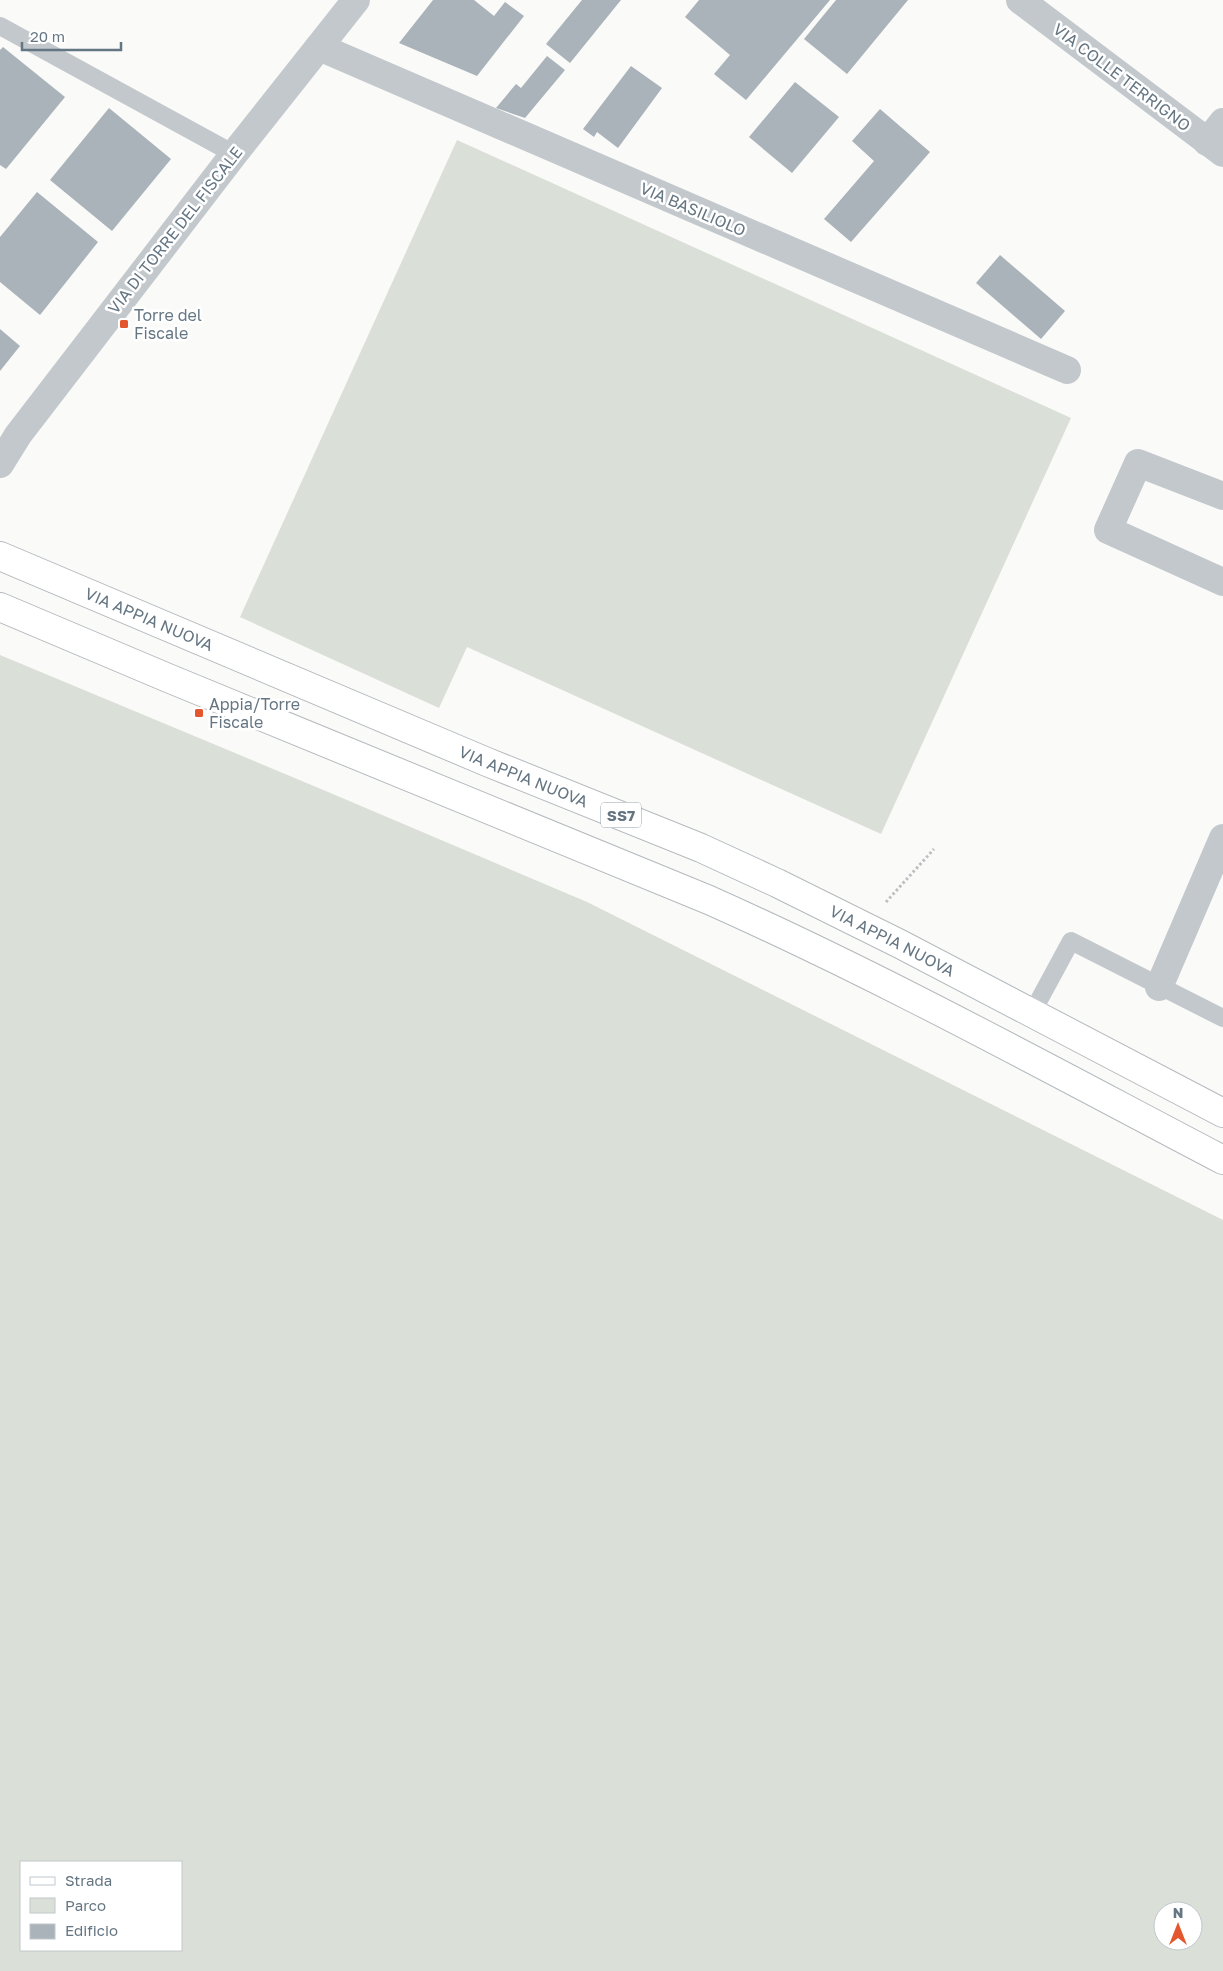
<svg xmlns="http://www.w3.org/2000/svg" width="1223" height="1971" font-family="'Golos Text',sans-serif">
  <style>
    .green { fill: #dadfd7; fill-rule: evenodd }
    .building { fill: #aab3b9 }
    .lines { fill: none; stroke-linecap: round; stroke-linejoin: round }
    .primary-casing { stroke: #b5babe; stroke-width: 30 }
    .path { stroke: #bbbfc2; stroke-width: 3; stroke-dasharray: 2.5 2.5; stroke-linecap: butt }
    .service { stroke: #c3c8cc; stroke-width: 18 }
    .minor { stroke: #c3c8cc; stroke-width: 28 }
    .primary { stroke: #fff; stroke-width: 28 }
    .poi-dot { fill: #e4572e; stroke: #fff; stroke-width: 2 }
    .labels { text-anchor: middle; dominant-baseline: central; stroke-width: 5; stroke-linejoin: round; paint-order: stroke }
    .shield { fill: #fff; stroke: #939fa8; stroke-width: 1 }
    .shield-label { font-size: 15px; font-weight: bold; fill: #657683 }
    .street-label { font-size: 16px; fill: #657683; stroke: #fff }
    .poi-label { font-size: 16px; fill: #657683; stroke: #fff; text-anchor: start }
  </style>
  <rect width="100%" height="100%" fill="#fafaf8"/>
  <g class="green">
    <path d="M457,140L1071,418L881,834L467,647L439,708L240,617Z"/>
    <path d="M0,655L321,789L587,902L1223,1220V1971H0ZM21,1862H181V1950H21ZM1163,1911H1193V1941H1163Z"/>
  </g>
  <g class="building">
    <path d="M433,0H474L494,16L505,2L524,16L477,76L399,43Z"/>
    <path d="M582,0H621L570,63L546,44Z"/>
    <path d="M699,0H830L746,100L714,74L730,55L685,17Z"/>
    <path d="M836,0H908L847,74L804,39Z"/>
    <path d="M3,47L65,97L6,169L0,165V50Z"/>
    <path d="M547,56L565,70L525,118L496,108L516,84L521,88Z"/>
    <path d="M631,66L662,88L618,148L597,132L594,137L583,129Z"/>
    <path d="M795,82L839,117L792,173L749,137Z"/>
    <path d="M109,108L171,159L112,231L50,180Z"/>
    <path d="M880,109L930,152L851,242L824,219L874,161L852,141Z"/>
    <path d="M37,192L98,242L40,315L0,282V237Z"/>
    <path d="M1000,255L1065,311L1041,339L976,283Z"/>
    <path d="M0,329L20,346L0,371Z"/>
  </g>
  <g class="lines">
    <g class="primary-casing">
      <g id="primary">
        <path id="s1" d="M0,556L487,762L701,848L777,883L900,944L1223,1113"/>
        <path d="M0,607L168,678L709,900C884,978 1053,1071 1223,1160"/>
      </g>
    </g>
    <path class="path" d="M886,902L934,849"/>
    <g class="service">
      <path d="M0,26L234,154"/>
      <path d="M1032,1013L1071,941L1223,1018"/>
    </g>
    <g class="minor">
      <path d="M1020,0L1223,153"/>
      <path d="M319,47L1067,370"/>
      <path d="M1207,142L1223,122"/>
      <path d="M0,464L18,435L234,154L356,0"/>
      <path d="M1223,496L1138,463L1108,530L1223,582"/>
      <path d="M1159,987L1223,838"/>
    </g>
    <use href="#primary" class="primary"/>
  </g>
  <g class="poi-dot">
    <rect x="119" y="319" width="10" height="10" rx="2.5"/>
    <rect x="194" y="708" width="10" height="10" rx="2.5"/>
  </g>
  <g class="labels">
    <rect class="shield" x="601" y="802.5" width="40" height="25" rx="4"/>
    <g class="shield-label">
      <text x="621" y="815">SS7</text>
    </g>
    <g class="street-label">
      <text transform="translate(1122 77) rotate(37)">VIA COLLE TERRIGNO</text>
      <text transform="translate(693 209) rotate(23)">VIA BASILIOLO</text>
      <text transform="translate(175 230) rotate(-52)">VIA DI TORRE DEL FISCALE</text>
      <text stroke="none"><textPath href="#s1" startOffset="162">VIA APPIA NUOVA</textPath></text>
      <text stroke="none"><textPath href="#s1" startOffset="568">VIA APPIA NUOVA</textPath></text>
      <text stroke="none"><textPath href="#s1" startOffset="972">VIA APPIA NUOVA</textPath></text>
    </g>
    <g class="poi-label">
      <text x="134" y="315">Torre del<tspan x="134" dy="18">Fiscale</tspan></text>
      <text x="209" y="704">Appia/Torre<tspan x="209" dy="18">Fiscale</tspan></text>
    </g>
  </g>
  <rect x="20" y="1861" width="162" height="90" fill="#ffffff" stroke="#c1c8cd"/>
  <rect x="30" y="1877" width="25" height="8" fill="#ffffff" stroke="#c1c8cd"/>
  <text x="65" y="1886" font-size="15" fill="#657683">Strada</text>
  <rect x="30" y="1898" width="25" height="15" fill="#dadfd7" stroke="#c1c8cd"/>
  <text x="65" y="1911" font-size="15" fill="#657683">Parco</text>
  <rect x="30" y="1924" width="25" height="15" fill="#aab3b9" stroke="#c1c8cd"/>
  <text x="65" y="1936" font-size="15" fill="#657683">Edificio</text>
  <g transform="translate(1178 1926)"><circle r="24" fill="#ffffff" stroke="#c1c8cd"/>
  <path d="M0-4L9 19L0 12L-9 19Z" fill="#e4572e"/>
  <text y="-8" font-size="14" font-weight="bold" text-anchor="middle" fill="#657683">N</text>
  </g>
  <path d="M22 42v8h99v-8" fill="none" stroke="#657683" stroke-width="2.5"/>
  <text x="30" y="42" font-size="15" fill="#657683" stroke="#ffffff" stroke-width="4" paint-order="stroke">20 m</text>
</svg>
